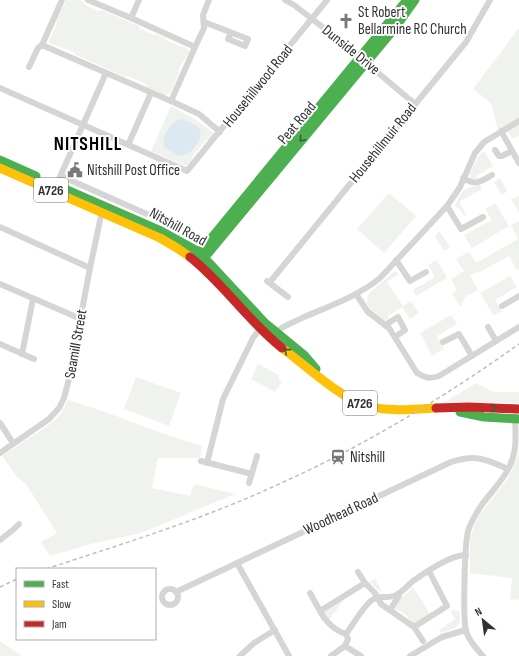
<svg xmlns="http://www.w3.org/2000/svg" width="519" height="656" font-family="'Sofia Sans Condensed',sans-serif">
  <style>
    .green { fill: #f0f3ed }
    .water { fill: #dde9f1 }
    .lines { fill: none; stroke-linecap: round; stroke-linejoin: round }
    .street { stroke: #d5d5d5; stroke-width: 6 }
    .fast { stroke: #4caf50; stroke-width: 9 }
    .slow { stroke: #ffc107; stroke-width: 9 }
    .jam { stroke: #c62828; stroke-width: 9 }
    .rail { stroke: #bdbdbd; stroke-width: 1.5; stroke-dasharray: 4 3; stroke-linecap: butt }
    .oneway { stroke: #3a5d3c }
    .labels { text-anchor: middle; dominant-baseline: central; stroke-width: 4; stroke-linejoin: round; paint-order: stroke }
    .shield { fill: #fff; stroke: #6f6f6f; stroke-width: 1 }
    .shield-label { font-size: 14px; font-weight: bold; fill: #313131 }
    .poi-label { font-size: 15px; fill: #313131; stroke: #fff; text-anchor: start }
    .street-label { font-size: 15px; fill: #313131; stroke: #fff }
    .district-label { font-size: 19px; font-weight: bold; letter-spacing: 1px; fill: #000; stroke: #fff }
  </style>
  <rect width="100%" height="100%" fill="#fff"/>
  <g class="green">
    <path d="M66,0H78L84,2L85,5L98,11L101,10L139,26L140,29L154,35L156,34L165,38L166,40L179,46H182L187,48L189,52L178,70L179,73L170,93L165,95L147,87L146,84L128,76L125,77L76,55L74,52L51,44L49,42V38L51,37L57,24L56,22Z"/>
    <path d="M519,28V136L513,139L507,131L497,128L492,104L473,89Z"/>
    <path d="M171,106L193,118L214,133L209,140H206L192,157V160L186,166L151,151Z"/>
    <path d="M484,151L493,166L476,176L478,180L470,179C469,171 478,156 484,151Z"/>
    <path d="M500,178L507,191L502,195L494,182Z"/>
    <path d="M480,185L482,189L459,202L467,215L464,216L459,208L457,209L455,205C462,190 464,188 480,185Z"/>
    <path d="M389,193L416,216L384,253L357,229Z"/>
    <path d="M519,196V213L511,199Z"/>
    <path d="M495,203L509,226L472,248L464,235L492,220L485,209Z"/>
    <path d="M519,221V269L517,270L509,256L478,273L476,272L470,276L478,290L465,297L461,307L452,294L457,290L451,279L464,271L456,259L469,252L476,263L518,239L511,225Z"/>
    <path d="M439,231L450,247L444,251L435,237Z"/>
    <path d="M437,260L447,278L416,296L413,290L435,277L428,265Z"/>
    <path d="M395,271L399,274L387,282L403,306L411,301L419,313L410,319L402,307L388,316L389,320C379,322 371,310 366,302L368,301L367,297L369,293Z"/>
    <path d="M510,276L517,287L495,300L502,311L494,316L480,293Z"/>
    <path d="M451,315L457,324L437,336L444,348L432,356L420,333Z"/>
    <path d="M258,364L279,375V380L282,382L275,392L251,379Z"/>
    <path d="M136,377L181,393L169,426L124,409Z"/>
    <path d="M476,383L493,392H519V403L445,402Z"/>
    <path d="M68,400C113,413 157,433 202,446L200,458H158L152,488L190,496L194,484L235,494L141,533L91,544L50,556L41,542L57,533L26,484L18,478L2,456L49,425L60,415Z"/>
    <path d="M519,451V600L510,599L512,578L470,573V537L478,517L509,477Z"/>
    <path d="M376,578L377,580L376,581L383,594L369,582Z"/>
    <path d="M413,587L430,614L414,624C410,621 408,618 405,614C401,610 397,611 392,608L401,596H404Z"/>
    <path d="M346,597L329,620L324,612L325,611Z"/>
    <path d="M450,610L459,611L460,622L455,628L441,633L439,630L455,619Z"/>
    <path d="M0,641L22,656H0Z"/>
  </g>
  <path class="water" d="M181,119C187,121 197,124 200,130C203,137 195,149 190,152C187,155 181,156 178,156L164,147C161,136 171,122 181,119Z"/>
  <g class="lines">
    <g class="street">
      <path d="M62,0L42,45L171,101L195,47L131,18"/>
      <path d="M88,0L131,18L139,0"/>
      <path d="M285,0L294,5L338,39L415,104"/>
      <path d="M204,22L248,39L245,46L228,39L231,33"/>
      <path d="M195,47L204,28L203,15L209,0"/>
      <path d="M29,67L38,48L42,45"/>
      <path d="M0,88L187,171L327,0"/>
      <path d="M171,101L199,114L220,132"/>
      <path d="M501,131L519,163"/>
      <path d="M128,145L151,93"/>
      <path d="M495,150L499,156H502L512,151"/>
      <path d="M61,176L167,223L181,227"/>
      <path d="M463,178C476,186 480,182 492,175"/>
      <path d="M59,179L106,73"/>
      <path d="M447,206L461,229L483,217"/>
      <path d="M0,227L90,268"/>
      <path d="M396,260L410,281L426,272"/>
      <path d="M267,281L288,297"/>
      <path d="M270,282L466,42L490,0"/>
      <path d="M0,284L81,319"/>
      <path d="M356,294L368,312L389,328L417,373C425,378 430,379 439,376L519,327"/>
      <path d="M502,306L519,296"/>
      <path d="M385,325L398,317L405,330L395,337"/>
      <path d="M488,327L496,341"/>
      <path d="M274,334C281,326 295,322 304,317C330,306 358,296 380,278L447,206L460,187L475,153L484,142L519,121"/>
      <path d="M443,342L459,334L472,356"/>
      <path d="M0,344L34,359"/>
      <path d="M22,354L33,299"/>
      <path d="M0,423L13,443"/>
      <path d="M0,453L49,419L59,408L64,398L69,379L90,268L102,211"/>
      <path d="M201,461L252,474"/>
      <path d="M207,463L223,399L253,338L261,327"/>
      <path d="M249,483L257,456"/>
      <path d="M0,540L14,529L19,524"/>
      <path d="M237,563L289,656"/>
      <path d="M358,572L365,583"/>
      <circle cx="170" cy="597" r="8"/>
      <path d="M176,592L451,462C477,454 485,459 508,469"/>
      <path d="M310,593L320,611"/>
      <path d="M390,610L398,597L399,594"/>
      <path d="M414,627L447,606L429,571"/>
      <path d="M346,634C352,626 365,604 372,600C380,595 389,599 396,595C403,592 408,585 413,581C426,572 450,555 466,555"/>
      <path d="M240,656L254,643L275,630"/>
      <path d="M331,656L345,646"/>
      <path d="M361,656L345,646L348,639L346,634C335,631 325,621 320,611L365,583L375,593L381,604L414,627L423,641"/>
      <path d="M410,656L442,637L466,630"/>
      <path d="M483,656C476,648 469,641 466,631C463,618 464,539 469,528C472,521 476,513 481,506C493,489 510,474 514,453C517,441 515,428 515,416"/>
    </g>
    <g class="fast">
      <path d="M0,160L36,176"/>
      <path d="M56,185L159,230L199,252L265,323L304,355L316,369"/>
      <path d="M195,258L407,0"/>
      <path d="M200,263L395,28L415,0"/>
      <path d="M460,412L484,417L519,419"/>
    </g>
    <g class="slow">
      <path d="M0,168L160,238L177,248L190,257"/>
      <path d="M282,348C305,365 341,399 368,406C390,412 413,409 436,408"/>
    </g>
    <g class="jam">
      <path d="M190,257C224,284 248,321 282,348"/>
      <path d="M436,408L469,407L519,409"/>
    </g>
    <g class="rail">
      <path d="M46,569C125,543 204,519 279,484C364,446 443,398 519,344"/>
      <path d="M0,587L17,579"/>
    </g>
  </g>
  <defs><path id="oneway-chevron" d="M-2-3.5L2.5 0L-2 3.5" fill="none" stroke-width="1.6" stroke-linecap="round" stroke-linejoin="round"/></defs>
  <g class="oneway">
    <use href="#oneway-chevron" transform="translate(302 139) rotate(130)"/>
    <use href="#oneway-chevron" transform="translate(287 351) rotate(-140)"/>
    <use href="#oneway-chevron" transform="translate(494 408) rotate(1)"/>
  </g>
  <defs>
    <g id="church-bare" transform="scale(1.2)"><path d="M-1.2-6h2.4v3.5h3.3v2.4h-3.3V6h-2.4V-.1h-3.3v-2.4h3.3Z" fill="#797979" stroke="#fff" stroke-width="2.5" paint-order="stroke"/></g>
    <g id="civic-bare" transform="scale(1.2)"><path d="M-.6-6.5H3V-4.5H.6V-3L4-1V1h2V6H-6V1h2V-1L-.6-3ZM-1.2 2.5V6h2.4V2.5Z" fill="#797979" stroke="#fff" stroke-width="2.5" paint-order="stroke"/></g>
    <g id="station-bare" transform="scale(1.2)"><path d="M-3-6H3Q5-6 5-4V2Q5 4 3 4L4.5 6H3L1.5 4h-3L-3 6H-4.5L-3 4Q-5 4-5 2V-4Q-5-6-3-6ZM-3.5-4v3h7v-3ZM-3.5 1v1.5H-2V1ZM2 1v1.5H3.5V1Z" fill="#797979" stroke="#fff" stroke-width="2.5" paint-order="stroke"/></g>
  </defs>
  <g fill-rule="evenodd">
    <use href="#church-bare" x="346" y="21"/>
    <use href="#civic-bare" x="75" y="170"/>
    <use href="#station-bare" x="338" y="457"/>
  </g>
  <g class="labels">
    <g class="shield">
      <rect x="34" y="178" width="34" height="24" rx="3"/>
      <rect x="343" y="391" width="34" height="24" rx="3"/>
    </g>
    <g class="shield-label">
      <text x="51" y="190">A726</text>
      <text x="360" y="403">A726</text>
    </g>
    <g class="poi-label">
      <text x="358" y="12">St Robert<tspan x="358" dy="17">Bellarmine RC Church</tspan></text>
      <text x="87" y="170">Nitshill Post Office</text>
      <text x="350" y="457">Nitshill</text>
    </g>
    <g class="street-label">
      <text transform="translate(351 50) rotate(39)">Dunside Drive</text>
      <text transform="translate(258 86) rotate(-51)">Househillwood Road</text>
      <text transform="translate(297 123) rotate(-50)">Peat Road</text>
      <text transform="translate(383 143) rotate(-51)">Househillmuir Road</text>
      <text transform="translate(178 227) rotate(29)">Nitshill Road</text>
      <text transform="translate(76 344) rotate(-80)">Seamill Street</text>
      <text transform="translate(341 514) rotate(-25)">Woodhead Road</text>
    </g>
    <g class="district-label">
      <text x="88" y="144">NITSHILL</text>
    </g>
  </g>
  <rect x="16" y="568" width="140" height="72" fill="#ffffff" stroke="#adadad"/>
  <rect x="24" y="581" width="20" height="6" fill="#4caf50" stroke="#adadad"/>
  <text x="52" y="588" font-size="12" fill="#313131">Fast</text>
  <rect x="24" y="601" width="20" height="6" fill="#ffc107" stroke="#adadad"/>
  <text x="52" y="608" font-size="12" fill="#313131">Slow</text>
  <rect x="24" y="621" width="20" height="6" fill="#c62828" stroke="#adadad"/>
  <text x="52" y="628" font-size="12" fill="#313131">Jam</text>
  <g transform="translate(483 620) rotate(331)" stroke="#ffffff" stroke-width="3" paint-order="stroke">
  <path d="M0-3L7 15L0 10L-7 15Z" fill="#313131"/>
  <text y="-6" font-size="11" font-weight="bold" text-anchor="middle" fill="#313131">N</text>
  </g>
</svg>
